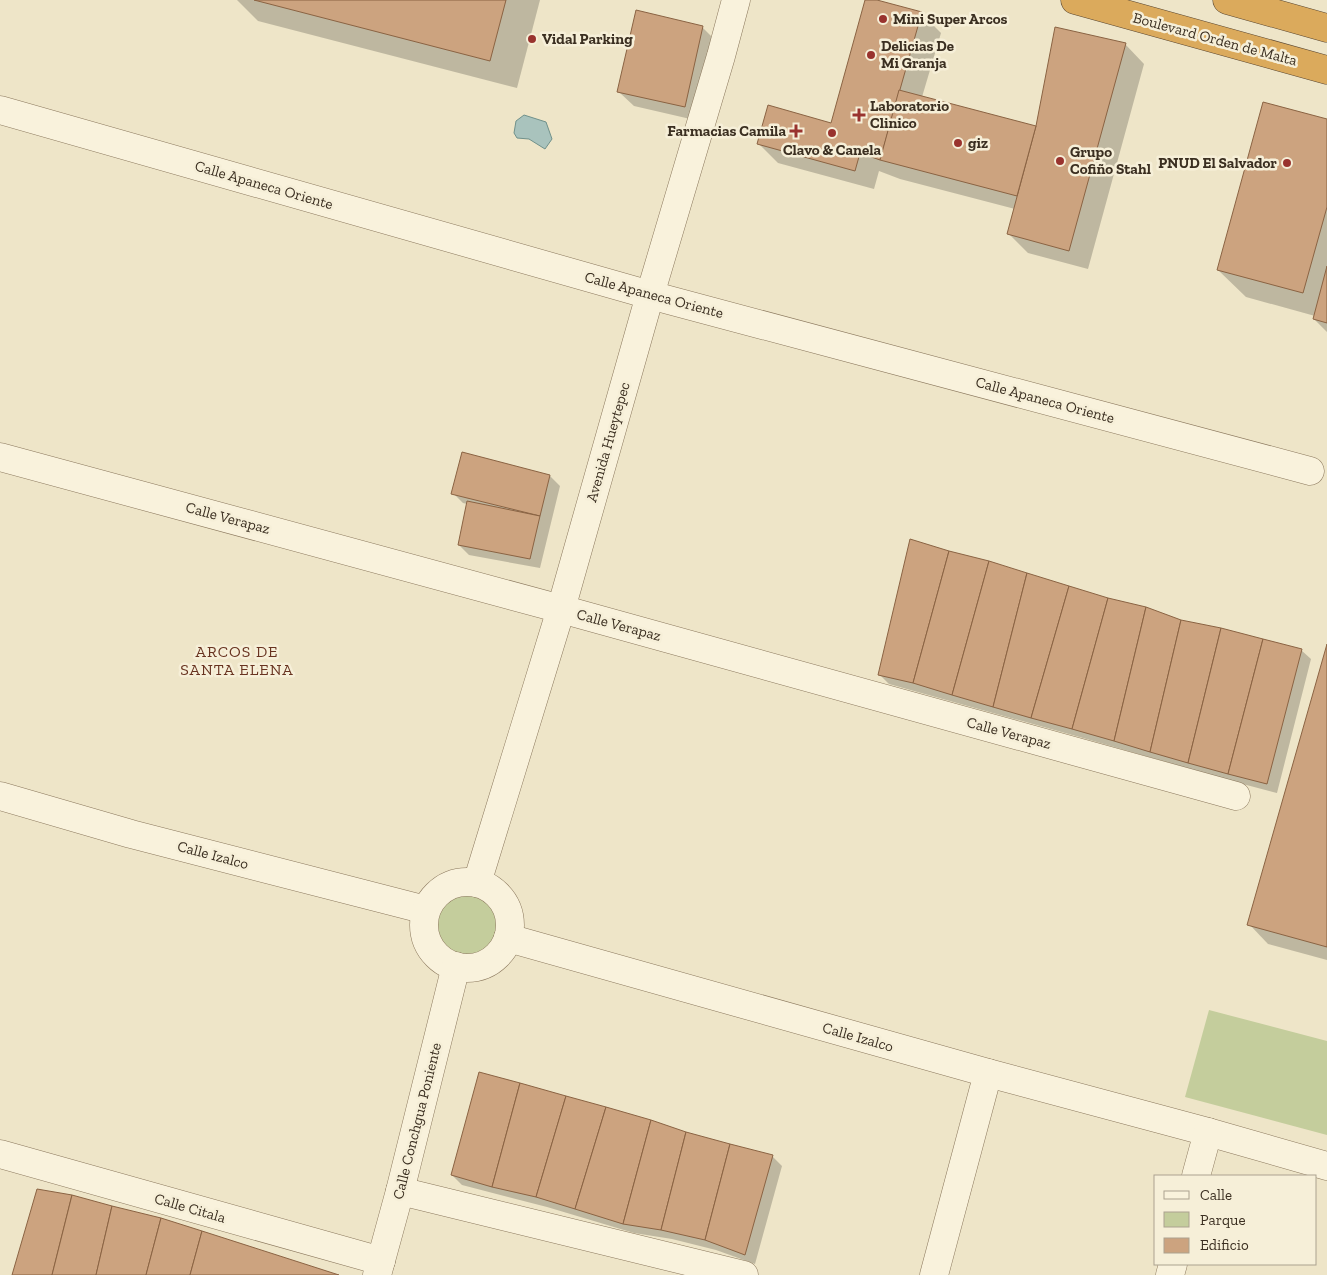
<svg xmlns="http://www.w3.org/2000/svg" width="1327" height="1275" font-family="'Zilla Slab',serif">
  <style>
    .green { fill: #c4cd9c }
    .water { fill: #a9c3bd; stroke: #70918b }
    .shadow { fill: #0003 }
    .building { fill: #cca37f; stroke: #8a6343 }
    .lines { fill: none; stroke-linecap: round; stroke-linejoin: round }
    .minor-casing { stroke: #8b785d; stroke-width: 29 }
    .highway-casing { stroke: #594631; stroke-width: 29 }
    .minor { stroke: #f9f2dc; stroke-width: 28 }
    .highway { stroke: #dbaa5c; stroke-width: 28 }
    .poi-dot { fill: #99332e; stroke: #f6efd8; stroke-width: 2 }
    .labels { text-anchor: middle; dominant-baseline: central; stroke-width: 5; stroke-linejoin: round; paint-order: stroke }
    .poi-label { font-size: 15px; font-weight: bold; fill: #3b2f21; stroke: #f6efd8; text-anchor: start }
    .street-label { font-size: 15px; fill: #3b2f21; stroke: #f6efd8 }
    .neighbourhood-label { font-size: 16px; letter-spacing: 1px; fill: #683320; stroke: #f6efd8 }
  </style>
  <rect width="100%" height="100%" fill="#eee5c8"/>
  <g class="green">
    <circle cx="467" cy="926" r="32"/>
    <path d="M1209,1010L1327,1041V1135L1185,1097Z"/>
  </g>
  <path class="water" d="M524,115L546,122L552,139L545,149L529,139L517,138L514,133L516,121Z"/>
  <g class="shadow">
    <path d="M237,0H540L517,88L258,21Z"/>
    <path d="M867,0H872L921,13L941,33L922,97L1037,128L1125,44L1144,64L1088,269L1028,253L1008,233L1015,209L900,179L879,171L874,189L778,163L758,143L832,124Z"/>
    <path d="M702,27L717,42L699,121L634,106L619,92Z"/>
    <path d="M1327,120V332L1314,319L1315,316L1246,297L1218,270Z"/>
    <path d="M463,454L550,476L560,486L540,568L469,555L459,545L467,504L463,503L453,493Z"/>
    <path d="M1327,648V960L1268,944L1249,924Z"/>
    <path d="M1301,650L1311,659L1277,793L1239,783L1083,738L889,684L879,674Z"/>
    <path d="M772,1156L782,1166L755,1264L716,1250L672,1239L634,1233L547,1207L462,1185L452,1175Z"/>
  </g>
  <g class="building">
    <path d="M254,0H506L490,61Z"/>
    <path d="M865,0H877L922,12L880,160L860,153L855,171L757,144L768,105L831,123Z"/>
    <path d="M636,10L703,26L685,107L617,92Z"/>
    <path d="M1055,27L1126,43L1069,251L1007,234L1036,126Z"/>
    <path d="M899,90L1036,126L1017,196L880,160Z"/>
    <path d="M1263,102L1327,119V207L1303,293L1217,270Z"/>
    <path d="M1327,266V323L1313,319Z"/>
    <path d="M462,452L550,475L540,516L451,494Z"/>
    <path d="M467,501L540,516L530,559L458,545Z"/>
    <path d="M910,539L949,551L913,683L878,675Z"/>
    <path d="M949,551L989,561L952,695L913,683Z"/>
    <path d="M989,561L1027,573L993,707L952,695Z"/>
    <path d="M1027,573L1069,586L1031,718L993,707Z"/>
    <path d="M1069,586L1108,598L1072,729L1031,718Z"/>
    <path d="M1108,598L1146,607L1114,741L1072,729Z"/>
    <path d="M1146,607L1181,620L1150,752L1114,741Z"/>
    <path d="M1181,620L1221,628L1188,763L1150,752Z"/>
    <path d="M1221,628L1263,639L1228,774L1188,763Z"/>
    <path d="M1263,639L1302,649L1267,784L1228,774Z"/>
    <path d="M1327,644V947L1247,925Z"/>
    <path d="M479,1072L520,1083L492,1187L451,1175Z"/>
    <path d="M520,1083L566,1096L536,1197L492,1187Z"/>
    <path d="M566,1096L606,1107L575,1209L536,1197Z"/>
    <path d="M606,1107L651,1120L623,1224L575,1209Z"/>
    <path d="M651,1120L686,1132L661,1230L623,1224Z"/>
    <path d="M686,1132L730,1144L705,1240L661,1230Z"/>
    <path d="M730,1144L773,1155L745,1255L705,1240Z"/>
    <path d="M37,1189L72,1195L52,1275H12Z"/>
    <path d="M72,1195L112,1206L96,1275H52Z"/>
    <path d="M112,1206L161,1218L146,1275H96Z"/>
    <path d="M161,1218L202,1231L190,1275H146Z"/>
    <path d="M202,1231L339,1275H190Z"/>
  </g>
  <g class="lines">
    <g class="minor-casing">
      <g id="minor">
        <path d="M0,110L650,295L1310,471"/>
        <path d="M0,457L561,609L1236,796"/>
        <path d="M0,796L131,834L426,910"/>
        <circle cx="467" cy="925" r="43"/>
        <path d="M477,883L561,609L650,295L721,56L736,0"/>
        <path d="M508,938L988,1073L1208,1132L1327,1166"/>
        <path d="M0,1154L381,1261"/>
        <path d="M1196,1176L1208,1132"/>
        <path d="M400,1191L744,1275"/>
        <path d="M377,1275L400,1191L456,966"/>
        <path d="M934,1275L988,1073"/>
        <path d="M1170,1275L1173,1264"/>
      </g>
    </g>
    <g class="highway-casing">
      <g id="highway">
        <path d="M1075,0L1327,70"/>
        <path d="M1227,0L1327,28"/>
      </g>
    </g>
    <use href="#minor" class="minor"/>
    <use href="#highway" class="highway"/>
  </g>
  <g class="poi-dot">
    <circle cx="883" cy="19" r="5"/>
    <circle cx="532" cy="39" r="5"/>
    <circle cx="871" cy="55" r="5"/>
    <path d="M856.5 107.5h5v5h5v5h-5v5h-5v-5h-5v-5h5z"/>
    <path d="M793.5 123.5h5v5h5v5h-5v5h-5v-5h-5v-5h5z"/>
    <circle cx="832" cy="133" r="5"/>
    <circle cx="958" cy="143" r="5"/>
    <circle cx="1060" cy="161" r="5"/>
    <circle cx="1287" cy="163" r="5"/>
  </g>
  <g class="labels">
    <g class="poi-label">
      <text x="893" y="19">Mini Super Arcos</text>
      <text x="542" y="39">Vidal Parking</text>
      <text x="881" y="46">Delicias De<tspan x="881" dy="17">Mi Granja</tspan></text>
      <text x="870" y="106">Laboratorio<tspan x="870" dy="17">Clinico</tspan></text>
      <text x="786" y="131" text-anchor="end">Farmacias Camila</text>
      <text x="968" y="143">giz</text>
      <text x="832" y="150" text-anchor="middle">Clavo &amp; Canela</text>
      <text x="1070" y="152">Grupo<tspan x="1070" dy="17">Cofiño Stahl</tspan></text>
      <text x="1277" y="163" text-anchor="end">PNUD El Salvador</text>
    </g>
    <g class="street-label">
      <text transform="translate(1215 39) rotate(15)">Boulevard Orden de Malta</text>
      <text transform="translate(264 185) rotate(16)">Calle Apaneca Oriente</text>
      <text transform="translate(654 295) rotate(15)">Calle Apaneca Oriente</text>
      <text transform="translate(1045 400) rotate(15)">Calle Apaneca Oriente</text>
      <text transform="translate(608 442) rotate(-74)">Avenida Hueytepec</text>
      <text transform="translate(228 518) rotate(15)">Calle Verapaz</text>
      <text transform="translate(619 625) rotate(15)">Calle Verapaz</text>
      <text transform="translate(1009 733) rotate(15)">Calle Verapaz</text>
      <text transform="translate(213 855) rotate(15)">Calle Izalco</text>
      <text transform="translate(858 1037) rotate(16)">Calle Izalco</text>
      <text transform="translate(417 1121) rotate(-76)">Calle Conchgua Poniente</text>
      <text transform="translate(190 1208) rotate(16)">Calle Citala</text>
    </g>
    <g class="neighbourhood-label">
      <text x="237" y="651">ARCOS DE<tspan x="237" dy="18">SANTA ELENA</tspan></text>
    </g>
  </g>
  <rect x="1154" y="1175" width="162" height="90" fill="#f6efd8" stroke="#aba28f"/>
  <rect x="1164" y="1191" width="25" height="8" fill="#f9f2dc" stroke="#aba28f"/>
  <text x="1200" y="1200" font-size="15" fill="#3b2f21">Calle</text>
  <rect x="1164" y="1212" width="25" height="15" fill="#c4cd9c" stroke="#aba28f"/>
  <text x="1200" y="1225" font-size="15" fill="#3b2f21">Parque</text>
  <rect x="1164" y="1238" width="25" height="15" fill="#cca37f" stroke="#aba28f"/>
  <text x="1200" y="1250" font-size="15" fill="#3b2f21">Edificio</text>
</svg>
